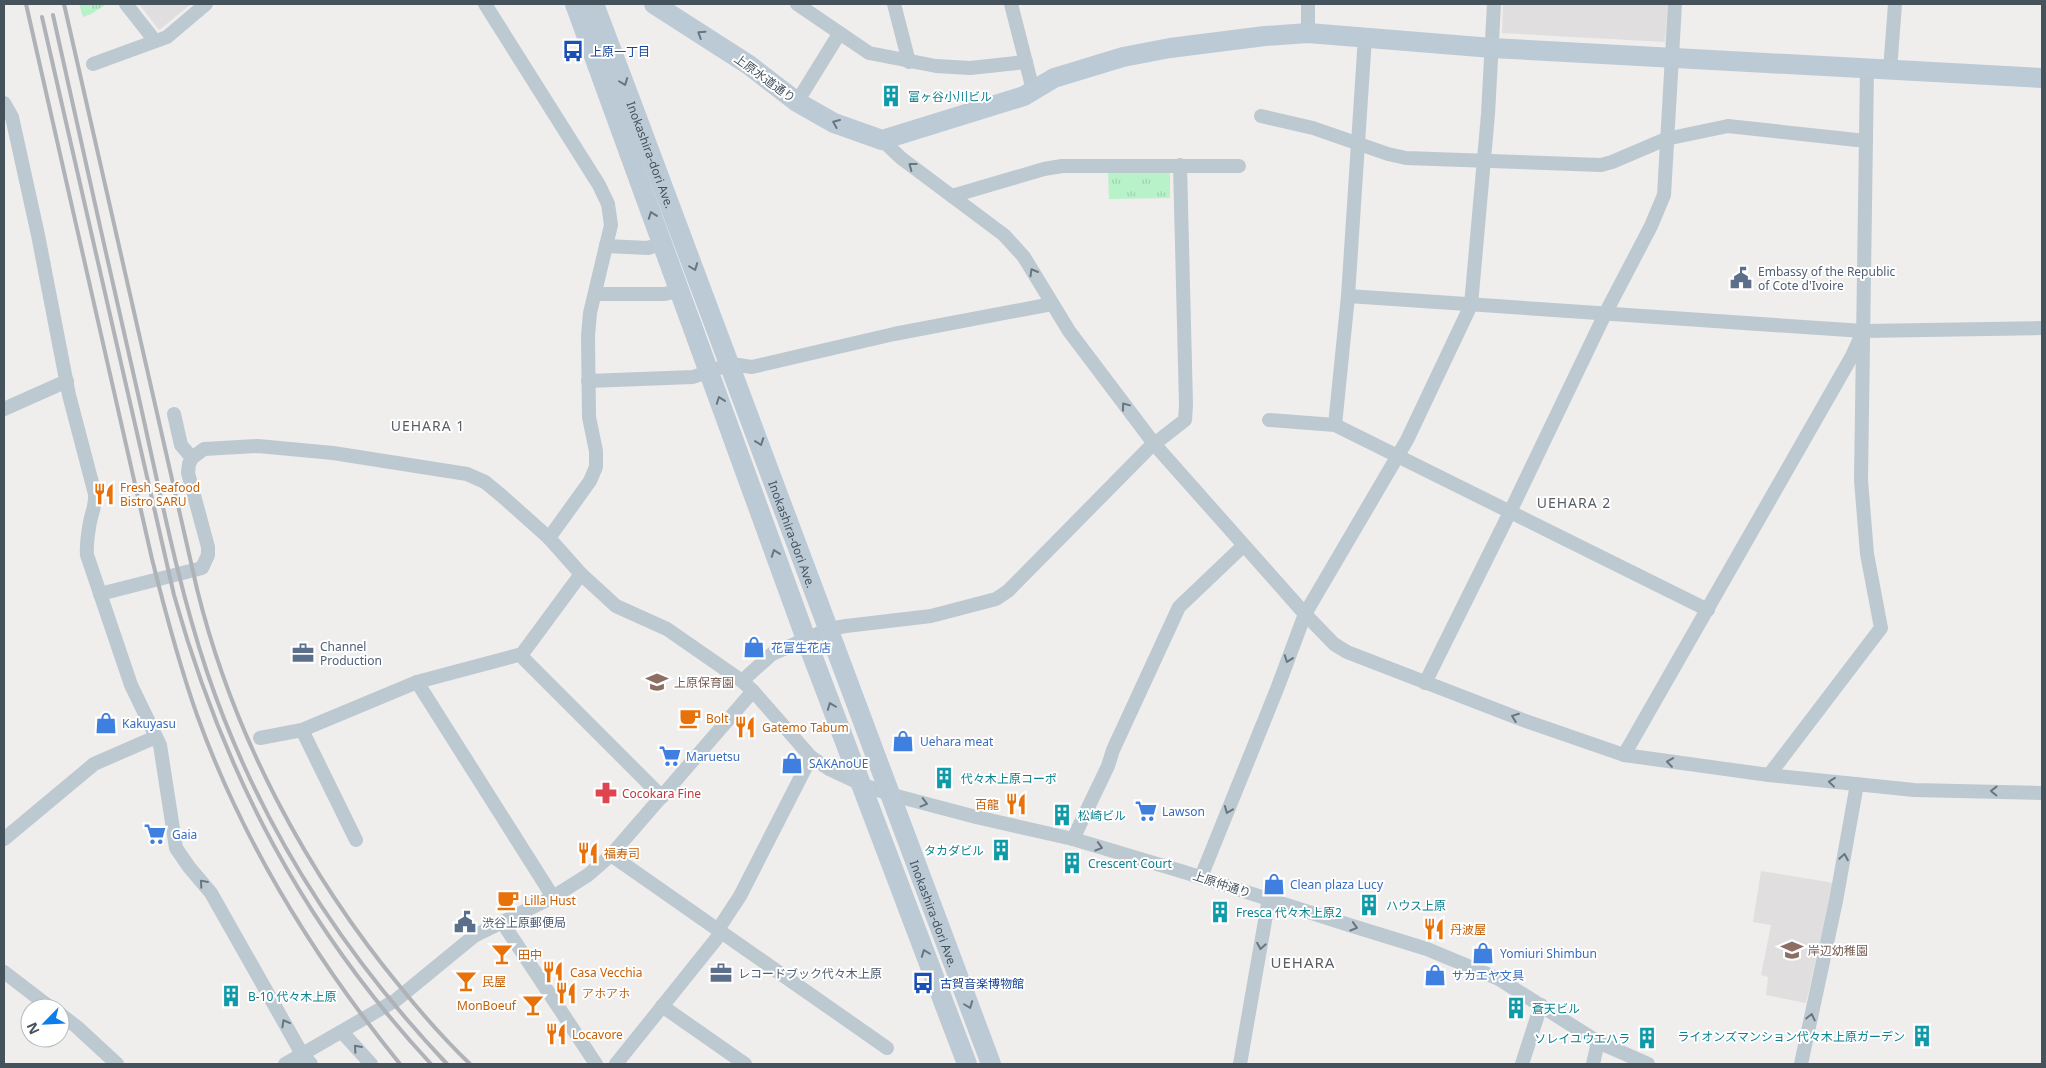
<svg xmlns="http://www.w3.org/2000/svg" width="2046" height="1068" font-family="'Noto Sans','Noto Sans JP',sans-serif">
  <style>
    .education { fill: #e1dedf }
    .park { fill: url(#park-tufts) }
    .lines { fill: none; stroke-linecap: round; stroke-linejoin: round }
    .street { stroke: #bcc9d1; stroke-width: 14 }
    .secondary { stroke: #bccad6; stroke-width: 20 }
    .rail { stroke: #afb3b8; stroke-width: 4 }
    .oneway { stroke: #687681 }
    .oneway2 { stroke: #68767f }
    .labels { text-anchor: middle; dominant-baseline: central; stroke-width: 4; stroke-linejoin: round; paint-order: stroke }
    .transit-label { font-size: 12px; fill: #164399; stroke: #fff; text-anchor: start }
    .street-label { font-size: 12px; fill: #44525c; stroke: #fff }
    .culture-label { font-size: 12px; fill: #0d838f; stroke: #fff; text-anchor: start }
    .service-label { font-size: 12px; fill: #4e5e75; stroke: #fff; text-anchor: start }
    .food-label { font-size: 12px; fill: #c56008; stroke: #fff; text-anchor: start }
    .shop-label { font-size: 12px; fill: #366cbe; stroke: #fff; text-anchor: start }
    .education-label { font-size: 12px; fill: #785e54; stroke: #fff; text-anchor: start }
    .health-label { font-size: 12px; fill: #be3a42; stroke: #fff; text-anchor: start }
    .neighbourhood-label { font-size: 14px; letter-spacing: 1px; fill: #595e63; stroke: #fff }
    .quarter-label { font-size: 15px; letter-spacing: 1px; fill: #595e63; stroke: #fff }
  </style>
  <defs>
    <pattern id="park-tufts" width="24" height="20" patternUnits="userSpaceOnUse" patternTransform="scale(1.25)"><rect width="24" height="20" fill="#b7f2c9"/><path d="M3 7l-1-3M5 7V3M7 7l1-3M15 17l-1-3M17 17v-4M19 17l1-3" fill="none" stroke="#9fd1af"/></pattern>
  </defs>
  <rect width="100%" height="100%" fill="#f0eded"/>
  <g class="education">
    <path d="M139,4H191L159,30Z"/>
    <path d="M1503,4H1668L1665,42L1502,33Z"/>
    <path d="M1761,871L1834,883L1806,1003L1766,995L1768,977L1761,975L1771,925L1753,922Z"/>
  </g>
  <g class="park">
    <path d="M79,4H107L91,14L83,17Z"/>
    <path d="M1108,172H1170V198L1109,199Z"/>
  </g>
  <g class="lines">
    <g class="street">
      <path d="M126,4L155,41"/>
      <path d="M485,4L599,185L608,204L611,225L590,313L588,336L589,417L596,451V467L590,481L549,538"/>
      <path d="M797,4L869,53L936,66L970,68L1026,62"/>
      <path d="M894,4L909,62"/>
      <path d="M1011,4L1033,90"/>
      <path d="M1308,4V33"/>
      <path d="M93,64L167,37L206,4"/>
      <path d="M1890,70L1895,4"/>
      <path d="M797,102L839,34"/>
      <path d="M4,103L12,117L38,235L69,395L95,494C96,504 92,512 90,522C88,533 86,544 87,555L131,685L160,745L176,848L189,867L211,893L302,1054L311,1064"/>
      <path d="M1261,116L1313,128L1388,154L1406,158L1601,165L1612,162L1666,139L1728,126L1866,141"/>
      <path d="M882,140L901,158L1004,235L1024,257L1069,331L1155,445L1305,614L1334,644L1347,652L1523,720L1624,755L1769,775L1914,790L2042,793"/>
      <path d="M952,196L1044,169L1062,166H1239"/>
      <path d="M606,246L648,248L663,243"/>
      <path d="M595,294H665L680,290"/>
      <path d="M1348,296L1863,331L2042,328"/>
      <path d="M588,381L693,377L731,364L752,367L894,334L1052,304"/>
      <path d="M4,409L67,381"/>
      <path d="M174,414L181,445L192,458"/>
      <path d="M1269,420L1335,425L1708,610"/>
      <path d="M1335,425L1348,296L1365,37"/>
      <path d="M100,594L202,568L208,555V547L188,473L189,464L192,458L204,449L258,446L333,453L467,474L485,482L502,496L549,538L581,574L616,606L667,629L742,681L753,691L811,757L829,769L861,784L889,794L976,817L1073,839L1184,872L1346,924L1427,949L1499,979L1598,1042L1648,1064"/>
      <path d="M522,654L524,659L662,797"/>
      <path d="M742,681L772,654L829,629L846,626L931,616L996,599L1008,591L1149,448L1185,420L1186,405L1180,165"/>
      <path d="M417,682L553,897"/>
      <path d="M1425,683L1510,512L1605,314L1651,226L1664,195L1675,4"/>
      <path d="M302,730L356,840"/>
      <path d="M260,738L302,730L417,682L522,654L581,574"/>
      <path d="M1624,755L1852,356L1862,334"/>
      <path d="M1769,775L1881,628L1867,554L1861,480L1867,68"/>
      <path d="M4,839L94,764L156,737"/>
      <path d="M1073,839L1108,766L1113,750L1179,607L1243,546"/>
      <path d="M611,855L887,1048"/>
      <path d="M1201,877L1277,689L1305,614L1407,440L1471,305L1488,114L1494,4"/>
      <path d="M502,922L596,1064"/>
      <path d="M4,972L51,1008"/>
      <path d="M662,1006L745,1064"/>
      <path d="M60,1014L77,1027L117,1064"/>
      <path d="M342,1032L371,1064"/>
      <path d="M285,1064L396,1000L474,936L553,897L588,875L611,855L753,691"/>
      <path d="M616,1064L717,938L721,925L740,896L811,757"/>
      <path d="M1240,1064L1269,898"/>
      <path d="M1522,1064L1541,1005"/>
      <path d="M1593,1064L1598,1042"/>
      <path d="M1801,1064L1836,901L1857,784"/>
    </g>
    <g class="secondary">
      <path d="M575,4L806,639L967,1064"/>
      <path id="s1" d="M594,4C728,357 857,712 991,1064"/>
      <path d="M654,4L749,65L797,102L834,123L882,140L1024,96L1054,78L1123,57L1170,48L1265,36L1308,33L1492,48L2042,78"/>
    </g>
    <g class="rail">
      <path d="M26,4L152,559C165,611 179,664 197,715C243,843 315,959 400,1064"/>
      <path d="M64,4L197,589C233,735 306,873 402,989C423,1015 446,1041 470,1064"/>
      <path d="M53,15C81,141 109,268 138,394C159,487 177,582 207,672C257,820 340,951 447,1064"/>
      <path d="M42,17L174,595C224,774 304,927 431,1064"/>
    </g>
  </g>
  <defs><path id="oneway-chevron" d="M-2-3.5L2.5 0L-2 3.5" fill="none" stroke-width="1.6" stroke-linecap="round" stroke-linejoin="round" transform="scale(1.25)"/></defs>
  <g class="oneway">
    <use href="#oneway-chevron" transform="translate(701 34) rotate(-147)"/>
    <use href="#oneway-chevron" transform="translate(624 82) rotate(69)"/>
    <use href="#oneway-chevron" transform="translate(836 123) rotate(-157)"/>
    <use href="#oneway-chevron" transform="translate(652 215) rotate(-110)"/>
    <use href="#oneway-chevron" transform="translate(694 267) rotate(69)"/>
    <use href="#oneway-chevron" transform="translate(720 400) rotate(-110)"/>
    <use href="#oneway-chevron" transform="translate(760 442) rotate(70)"/>
    <use href="#oneway-chevron" transform="translate(775 553) rotate(-110)"/>
    <use href="#oneway-chevron" transform="translate(831 706) rotate(-111)"/>
    <use href="#oneway-chevron" transform="translate(925 953) rotate(-111)"/>
    <use href="#oneway-chevron" transform="translate(969 1005) rotate(69)"/>
  </g>
  <g class="oneway2">
    <use href="#oneway-chevron" transform="translate(912 166) rotate(-143)"/>
    <use href="#oneway-chevron" transform="translate(1033 272) rotate(-120)"/>
    <use href="#oneway-chevron" transform="translate(1125 406) rotate(-127)"/>
    <use href="#oneway-chevron" transform="translate(1288 659) rotate(110)"/>
    <use href="#oneway-chevron" transform="translate(1515 717) rotate(-159)"/>
    <use href="#oneway-chevron" transform="translate(1670 762) rotate(-172)"/>
    <use href="#oneway-chevron" transform="translate(1832 782) rotate(-174)"/>
    <use href="#oneway-chevron" transform="translate(1994 791) rotate(-179)"/>
    <use href="#oneway-chevron" transform="translate(924 803) rotate(15)"/>
    <use href="#oneway-chevron" transform="translate(1228 810) rotate(112)"/>
    <use href="#oneway-chevron" transform="translate(1099 847) rotate(16)"/>
    <use href="#oneway-chevron" transform="translate(1844 857) rotate(-80)"/>
    <use href="#oneway-chevron" transform="translate(203 883) rotate(-131)"/>
    <use href="#oneway-chevron" transform="translate(1354 927) rotate(17)"/>
    <use href="#oneway-chevron" transform="translate(1261 946) rotate(100)"/>
    <use href="#oneway-chevron" transform="translate(1811 1017) rotate(-77)"/>
    <use href="#oneway-chevron" transform="translate(285 1023) rotate(-119)"/>
    <use href="#oneway-chevron" transform="translate(357 1048) rotate(-132)"/>
  </g>
  <defs>
    <g id="bus-bare" transform="scale(1.725)"><path d="M-5-6H5V4H4V6H2V4H-2V6H-4V4H-5ZM-3.5-4V0h7V-4ZM-3.5 1.2v1.5H-2V1.2ZM2 1.2v1.5H3.5V1.2Z" fill="#1a4fb4" stroke="#fff" stroke-width="2.5" paint-order="stroke"/></g>
    <g id="building-bare" transform="scale(1.725)"><path d="M-4-6H4V6H1V3H-1V6H-4ZM-2.5-4.3h1.7v1.8h-1.7ZM.8-4.3h1.7v1.8H.8ZM-2.5-1h1.7V.8h-1.7ZM.8-1h1.7V.8H.8Z" fill="#0f9aa8" stroke="#fff" stroke-width="2.5" paint-order="stroke"/></g>
    <g id="civic-bare" transform="scale(1.725)"><path d="M-.6-6.5H3V-4.5H.6V-3L4-1V1h2V6H-6V1h2V-1L-.6-3ZM-1.2 2.5V6h2.4V2.5Z" fill="#5c6f8a" stroke="#fff" stroke-width="2.5" paint-order="stroke"/></g>
    <g id="restaurant-bare" transform="scale(1.725)"><path d="M-5-6h1v4h1v-4h1v4h1v-4h1v5L-1.5 .5V6h-2V.5L-5-1ZM5-6V6H3V1.5H1.5Q1.5-4 5-6Z" fill="#e8710a" stroke="#fff" stroke-width="2.5" paint-order="stroke"/></g>
    <g id="shop-bare" transform="scale(1.725)"><path d="M-5-2.5h2.3a2.7 3.5 0 0 1 5.4 0H5L5.5 6h-11ZM-1.5-2.5h3a1.5 2.3 0 0 0-3 0Z" fill="#3f7fe0" stroke="#fff" stroke-width="2.5" paint-order="stroke"/></g>
    <g id="office-bare" transform="scale(1.725)"><path d="M-6-3h4V-5.5h4V-3h4V5H-6ZM-1-4.5V-3h2v-1.5ZM-6 0V1H6V0Z" fill="#5c6f8a" stroke="#fff" stroke-width="2.5" paint-order="stroke"/></g>
    <g id="school-bare" transform="scale(1.725)"><path d="M0-5L7-2L0 1L-7-2ZM-4 1L0 2.5L4 1V4Q0 6-4 4Z" fill="#8d6e63" stroke="#fff" stroke-width="2.5" paint-order="stroke"/></g>
    <g id="cafe-bare" transform="scale(1.725)"><path d="M-5.5-4.5H6V0H3Q3 3.5 0 3.5H-2.5Q-5.5 3.5-5.5 0ZM3-3.2v2h1.7v-2ZM-6 4.5H4V6H-6Z" fill="#e8710a" stroke="#fff" stroke-width="2.5" paint-order="stroke"/></g>
    <g id="supermarket-bare" transform="scale(1.725)"><path d="M-6-5.5h2.5l.6 2H6L4.5 2H-2.5L-4.4-4H-6ZM-1.5 3.2a1.3 1.3 0 1 0 .1 0ZM3 3.2a1.3 1.3 0 1 0 .1 0Z" fill="#3f7fe0" stroke="#fff" stroke-width="2.5" paint-order="stroke"/></g>
    <g id="pharmacy-bare" transform="scale(1.725)"><path d="M-2-6h4v4h4v4h-4v4h-4v-4h-4v-4h4Z" fill="#e0444e" stroke="#fff" stroke-width="2.5" paint-order="stroke"/></g>
    <g id="bar-bare" transform="scale(1.725)"><path d="M-6-5H6L.8 .8V4.5H3.5V6h-7V4.5H-.8V.8Z" fill="#e8710a" stroke="#fff" stroke-width="2.5" paint-order="stroke"/></g>
  </defs>
  <g fill-rule="evenodd">
    <use href="#bus-bare" x="573" y="51"/>
    <use href="#building-bare" x="891" y="96"/>
    <use href="#civic-bare" x="1741" y="278"/>
    <use href="#restaurant-bare" x="104" y="494"/>
    <use href="#shop-bare" x="754" y="647"/>
    <use href="#office-bare" x="303" y="653"/>
    <use href="#school-bare" x="657" y="682"/>
    <use href="#cafe-bare" x="690" y="718"/>
    <use href="#shop-bare" x="106" y="723"/>
    <use href="#restaurant-bare" x="745" y="727"/>
    <use href="#shop-bare" x="903" y="741"/>
    <use href="#supermarket-bare" x="670" y="756"/>
    <use href="#shop-bare" x="792" y="763"/>
    <use href="#building-bare" x="944" y="778"/>
    <use href="#pharmacy-bare" x="606" y="793"/>
    <use href="#restaurant-bare" x="1016" y="804"/>
    <use href="#supermarket-bare" x="1146" y="811"/>
    <use href="#building-bare" x="1062" y="815"/>
    <use href="#supermarket-bare" x="155" y="834"/>
    <use href="#building-bare" x="1001" y="850"/>
    <use href="#restaurant-bare" x="588" y="853"/>
    <use href="#building-bare" x="1072" y="863"/>
    <use href="#shop-bare" x="1274" y="884"/>
    <use href="#cafe-bare" x="508" y="900"/>
    <use href="#building-bare" x="1369" y="905"/>
    <use href="#building-bare" x="1220" y="912"/>
    <use href="#civic-bare" x="465" y="922"/>
    <use href="#restaurant-bare" x="1434" y="929"/>
    <use href="#school-bare" x="1792" y="950"/>
    <use href="#shop-bare" x="1483" y="953"/>
    <use href="#bar-bare" x="502" y="954"/>
    <use href="#restaurant-bare" x="553" y="972"/>
    <use href="#office-bare" x="721" y="973"/>
    <use href="#shop-bare" x="1435" y="975"/>
    <use href="#bar-bare" x="466" y="981"/>
    <use href="#bus-bare" x="923" y="983"/>
    <use href="#restaurant-bare" x="566" y="993"/>
    <use href="#building-bare" x="231" y="996"/>
    <use href="#bar-bare" x="533" y="1005"/>
    <use href="#building-bare" x="1516" y="1008"/>
    <use href="#restaurant-bare" x="556" y="1034"/>
    <use href="#building-bare" x="1922" y="1036"/>
    <use href="#building-bare" x="1647" y="1038"/>
  </g>
  <g class="labels">
    <g class="transit-label">
      <text x="590" y="51">上原一丁目</text>
      <text x="940" y="983">古賀音楽博物館</text>
    </g>
    <g class="street-label">
      <text transform="translate(765 78) rotate(36)">上原水道通り</text>
      <text stroke="none"><textPath href="#s1" startOffset="161">Inokashira-dori Ave.</textPath></text>
      <text stroke="none"><textPath href="#s1" startOffset="566">Inokashira-dori Ave.</textPath></text>
      <text transform="translate(1222 884) rotate(18)">上原仲通り</text>
      <text stroke="none"><textPath href="#s1" startOffset="971">Inokashira-dori Ave.</textPath></text>
    </g>
    <g class="culture-label">
      <text x="908" y="96">富ヶ谷小川ビル</text>
      <text x="961" y="778">代々木上原コーポ</text>
      <text x="1078" y="815">松崎ビル</text>
      <text x="984" y="850" text-anchor="end">タカダビル</text>
      <text x="1088" y="863">Crescent Court</text>
      <text x="1386" y="905">ハウス上原</text>
      <text x="1236" y="912">Fresca 代々木上原2</text>
      <text x="248" y="996">B-10 代々木上原</text>
      <text x="1532" y="1008">蒼天ビル</text>
      <text x="1905" y="1036" text-anchor="end">ライオンズマンション代々木上原ガーデン</text>
      <text x="1630" y="1038" text-anchor="end">ソレイユウエハラ</text>
    </g>
    <g class="service-label">
      <text x="1758" y="271">Embassy of the Republic<tspan x="1758" dy="14">of Cote d'Ivoire</tspan></text>
      <text x="320" y="646">Channel<tspan x="320" dy="14">Production</tspan></text>
      <text x="482" y="922">渋谷上原郵便局</text>
      <text x="738" y="973">レコードブック代々木上原</text>
    </g>
    <g class="food-label">
      <text x="120" y="487">Fresh Seafood<tspan x="120" dy="14">Bistro SARU</tspan></text>
      <text x="706" y="718">Bolt</text>
      <text x="762" y="727">Gatemo Tabum</text>
      <text x="999" y="804" text-anchor="end">百龍</text>
      <text x="604" y="853">福寿司</text>
      <text x="524" y="900">Lilla Hust</text>
      <text x="1450" y="929">丹波屋</text>
      <text x="518" y="954">田中</text>
      <text x="570" y="972">Casa Vecchia</text>
      <text x="482" y="981">民屋</text>
      <text x="582" y="993">アホアホ</text>
      <text x="516" y="1005" text-anchor="end">MonBoeuf</text>
      <text x="572" y="1034">Locavore</text>
    </g>
    <g class="shop-label">
      <text x="771" y="647">花富生花店</text>
      <text x="122" y="723">Kakuyasu</text>
      <text x="920" y="741">Uehara meat</text>
      <text x="686" y="756">Maruetsu</text>
      <text x="809" y="763">SAKAnoUE</text>
      <text x="1162" y="811">Lawson</text>
      <text x="172" y="834">Gaia</text>
      <text x="1290" y="884">Clean plaza Lucy</text>
      <text x="1500" y="953">Yomiuri Shimbun</text>
      <text x="1452" y="975">サカエヤ文具</text>
    </g>
    <g class="education-label">
      <text x="674" y="682">上原保育園</text>
      <text x="1808" y="950">岸辺幼稚園</text>
    </g>
    <g class="health-label">
      <text x="622" y="793">Cocokara Fine</text>
    </g>
    <g class="neighbourhood-label">
      <text x="428" y="425">UEHARA 1</text>
      <text x="1574" y="502">UEHARA 2</text>
    </g>
    <g class="quarter-label">
      <text x="1303" y="962">UEHARA</text>
    </g>
  </g>
  <rect width="2046" height="1068" fill="none" stroke="#44525c" stroke-width="10"/>
  <g transform="translate(45 1023) rotate(246)"><circle r="24" fill="#ffffff" stroke="#b4babe"/>
  <path d="M0-4L9 19L0 12L-9 19Z" fill="#0c7eeb"/>
  <text y="-8" font-size="14" font-weight="bold" text-anchor="middle" fill="#44525c">N</text>
  </g>
</svg>
